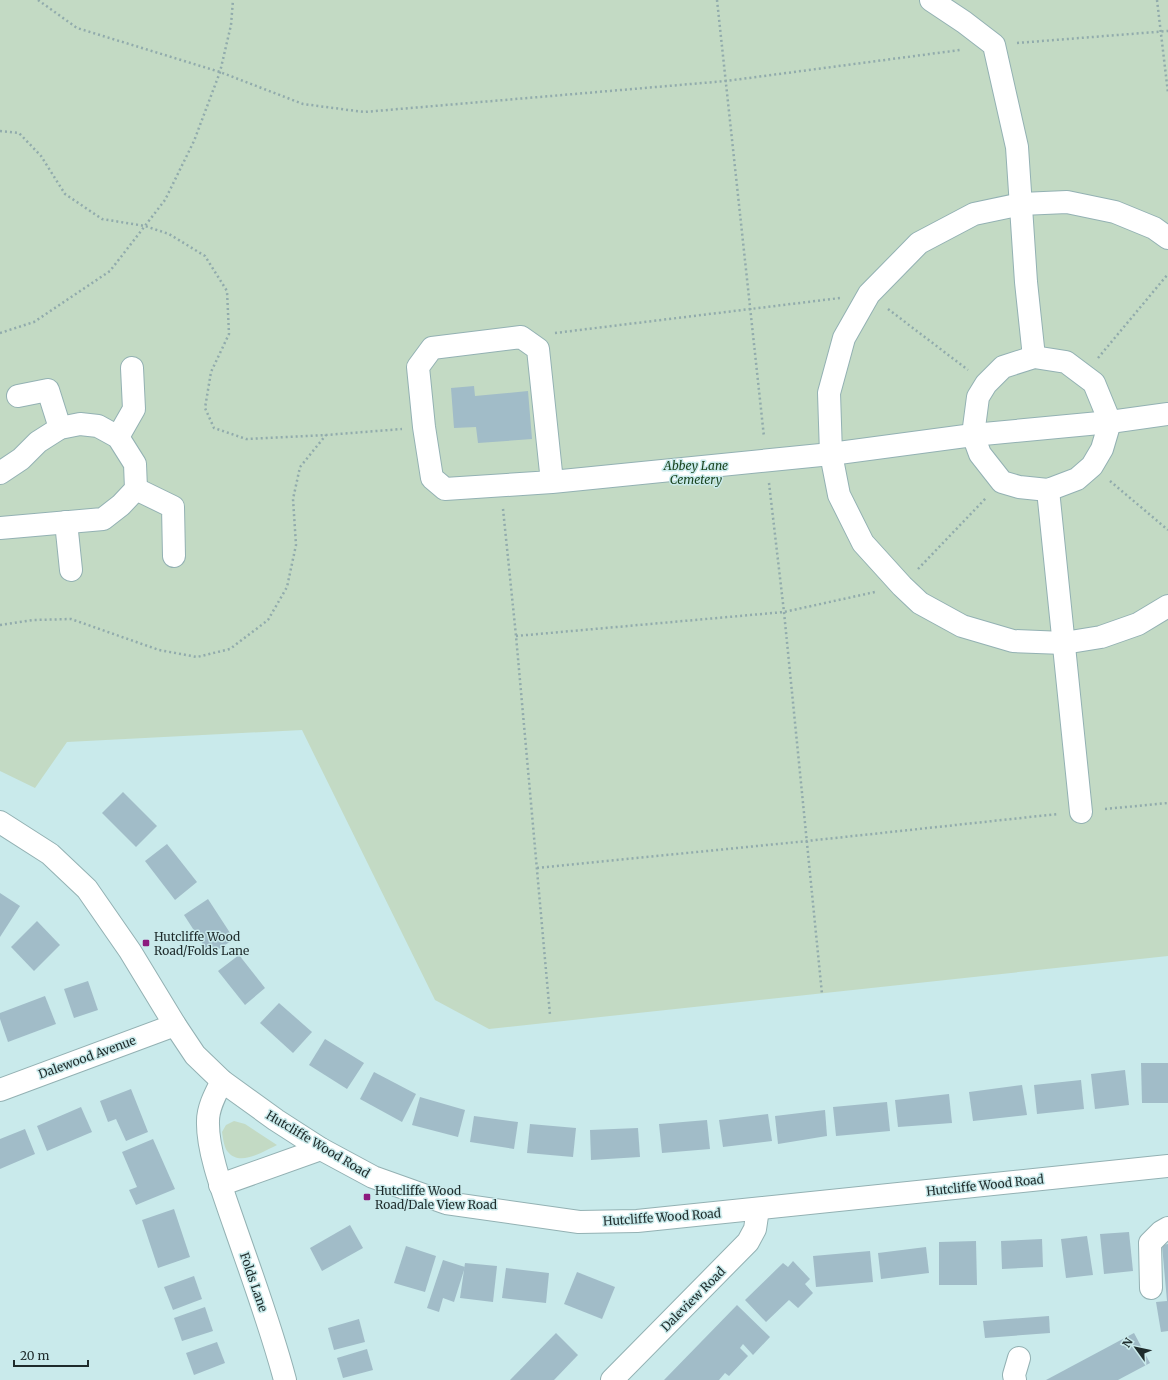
<svg xmlns="http://www.w3.org/2000/svg" width="1168" height="1380" font-family="Merriweather,serif">
  <style>
    .green { fill: #c3dac4 }
    .building { fill: #a1bcc8 }
    .lines { fill: none; stroke-linecap: round; stroke-linejoin: round }
    .minor-casing { stroke: #93b1b3; stroke-width: 24 }
    .path { stroke: #91abac; stroke-width: 2.5; stroke-dasharray: 2 3; stroke-linecap: butt }
    .minor { stroke: #fff; stroke-width: 22 }
    .poi-dot { fill: #8c1b7e; stroke: #c9eaeb; stroke-width: 1.5 }
    .labels { text-anchor: middle; dominant-baseline: central; stroke-width: 3; stroke-linejoin: round; paint-order: stroke }
    .park-label { font-size: 12px; font-style: italic; fill: #1a441f; stroke: #c9eaeb }
    .poi-label { font-size: 12px; fill: #1e2b2b; stroke: #c9eaeb; text-anchor: start }
    .street-label { font-size: 12px; fill: #1e2b2b; stroke: #c9eaeb }
  </style>
  <rect width="100%" height="100%" fill="#c9eaeb"/>
  <g class="green">
    <path d="M0,0H1168V956L489,1029L435,1000L302,730L67,742L35,788L0,771Z"/>
    <path d="M234,1121L245,1124L277,1145C264,1151 240,1167 228,1152C224,1148 223,1138 222,1132L226,1125Z"/>
  </g>
  <g class="building">
    <path d="M474,386L475,396L528,391L532,439L478,443L476,427L454,428L451,388Z"/>
    <path d="M123,792L157,826L136,847L102,813Z"/>
    <path d="M167,844L197,882L175,900L145,861Z"/>
    <path d="M0,893L20,906L0,937Z"/>
    <path d="M208,899L234,939L210,955L184,915Z"/>
    <path d="M37,921L60,945L34,971L11,947Z"/>
    <path d="M239,955L265,988L245,1005L218,971Z"/>
    <path d="M88,981L98,1010L74,1018L64,989Z"/>
    <path d="M45,996L56,1024L8,1042L0,1019V1013Z"/>
    <path d="M279,1003L312,1032L293,1053L260,1023Z"/>
    <path d="M325,1039L364,1063L347,1089L309,1065Z"/>
    <path d="M1141,1063H1168V1103H1142Z"/>
    <path d="M1125,1070L1129,1105L1095,1109L1091,1074Z"/>
    <path d="M374,1072L416,1094L402,1122L360,1099Z"/>
    <path d="M1081,1080L1084,1109L1037,1114L1034,1085Z"/>
    <path d="M1022,1085L1027,1115L973,1121L969,1092Z"/>
    <path d="M131,1089L148,1132L126,1141L116,1119L108,1122L100,1101Z"/>
    <path d="M949,1094L952,1123L898,1127L895,1100Z"/>
    <path d="M420,1097L465,1110L458,1137L412,1125Z"/>
    <path d="M887,1102L890,1131L836,1136L833,1107Z"/>
    <path d="M81,1107L92,1132L47,1151L37,1126Z"/>
    <path d="M825,1110L827,1136L778,1144L775,1116Z"/>
    <path d="M768,1114L772,1141L723,1147L719,1120Z"/>
    <path d="M474,1116L518,1122L514,1149L470,1142Z"/>
    <path d="M707,1120L710,1149L662,1153L659,1124Z"/>
    <path d="M530,1124L576,1128L573,1157L527,1153Z"/>
    <path d="M638,1128L640,1157L591,1160L590,1130Z"/>
    <path d="M25,1129L35,1154L0,1169V1139Z"/>
    <path d="M153,1139L175,1189L136,1205L129,1190L137,1187L122,1152Z"/>
    <path d="M174,1209L190,1257L158,1268L142,1220Z"/>
    <path d="M350,1225L363,1248L322,1271L310,1248Z"/>
    <path d="M1129,1232L1133,1271L1104,1274L1100,1234Z"/>
    <path d="M1087,1236L1093,1275L1066,1278L1061,1239Z"/>
    <path d="M1042,1239L1043,1267L1002,1269L1001,1241Z"/>
    <path d="M976,1241L977,1285H939V1242Z"/>
    <path d="M1168,1244V1331L1161,1332L1156,1302L1167,1301L1162,1245Z"/>
    <path d="M406,1246L436,1256L425,1292L394,1283Z"/>
    <path d="M926,1247L929,1273L881,1279L878,1253Z"/>
    <path d="M870,1251L873,1282L816,1287L813,1256Z"/>
    <path d="M443,1260L465,1267L454,1302L443,1298L439,1312L427,1308Z"/>
    <path d="M793,1261L810,1279L805,1284L813,1293L798,1308L789,1300L766,1322L745,1300L783,1263L788,1267Z"/>
    <path d="M465,1263L497,1266L493,1302L460,1298Z"/>
    <path d="M506,1268L549,1273L546,1303L502,1298Z"/>
    <path d="M577,1272L615,1287L602,1319L564,1304Z"/>
    <path d="M194,1276L202,1299L173,1310L164,1287Z"/>
    <path d="M737,1305L770,1337L753,1355L743,1344L740,1348L748,1356L729,1376L725,1373L719,1380H664Z"/>
    <path d="M205,1307L213,1331L182,1341L174,1318Z"/>
    <path d="M1049,1316L1050,1333L985,1338L983,1321Z"/>
    <path d="M359,1319L365,1342L334,1350L328,1328Z"/>
    <path d="M556,1333L578,1355L554,1380H510Z"/>
    <path d="M1134,1333L1150,1363L1118,1380H1046Z"/>
    <path d="M217,1342L225,1363L194,1375L186,1353Z"/>
    <path d="M367,1349L373,1370L343,1378L337,1358Z"/>
  </g>
  <g class="lines">
    <g class="minor-casing">
      <g id="minor">
        <path d="M931,0L964,22L994,45L1017,147L1026,282L1034,357"/>
        <path d="M1168,238L1154,228L1115,212L1067,202L1021,204L974,214L919,243L869,294L844,338L829,393L831,454L839,495L863,543L902,586L920,603L962,626L1013,641L1064,643L1101,637L1138,624L1168,606"/>
        <path d="M1034,357L1066,362L1094,383L1110,422L1102,449L1092,466L1077,479L1048,490L1019,487L1002,482L980,454L973,435L978,397L986,384L1003,367Z"/>
        <path d="M18,396L48,390L60,428"/>
        <path d="M118,437L134,409L132,368"/>
        <path d="M0,473L21,459L38,442L60,428L80,424L98,426L118,437L135,464L136,489L121,505L103,519L0,528"/>
        <path d="M552,482L538,349L521,337L432,348L418,367L424,427L432,478L445,489L552,482L831,454L973,435L1110,422L1168,414"/>
        <path d="M136,489L173,507L174,556"/>
        <path d="M1048,490L1081,812"/>
        <path d="M66,522L71,570"/>
        <path d="M0,822L50,854L87,889L130,951L175,1025L195,1055L222,1081L276,1120L321,1149L373,1177L446,1203L579,1222L637,1221L1168,1166"/>
        <path d="M222,1081C216,1093 208,1107 208,1121C207,1151 224,1195 234,1224C252,1276 271,1327 285,1380"/>
        <path d="M0,1090L175,1025"/>
        <path d="M220,1185L321,1149"/>
        <path d="M1151,1288L1150,1243L1161,1232L1168,1228"/>
        <path d="M612,1380L748,1242L755,1229L758,1209"/>
        <path d="M1015,1380L1014,1375L1019,1358"/>
      </g>
    </g>
    <g class="path">
      <path d="M38,0L77,28L220,72L303,104L364,112L726,81L960,50"/>
      <path d="M717,0L764,437"/>
      <path d="M1157,0L1168,93"/>
      <path d="M1017,43L1168,31"/>
      <path d="M0,131L19,133L41,156L65,194L102,219L145,226L169,234L205,256L227,291L229,334L211,372L205,408L214,428L246,439L326,435L402,429"/>
      <path d="M888,309L968,370"/>
      <path d="M0,333L34,322L110,271L165,200L194,141L220,72L231,25L233,0"/>
      <path d="M555,333L840,298"/>
      <path d="M1098,358L1168,274"/>
      <path d="M1110,481L1168,530"/>
      <path d="M769,483L784,612L822,994"/>
      <path d="M503,509L516,636L550,1015"/>
      <path d="M918,569L986,498"/>
      <path d="M0,625L33,620L71,619L159,650L197,657L230,649L268,620L287,587L296,545L293,499L300,467L326,435"/>
      <path d="M516,636L784,612L875,592"/>
      <path d="M1105,809L1168,803"/>
      <path d="M537,868L807,841L1058,814"/>
    </g>
    <use href="#minor" class="minor"/>
  </g>
  <g class="poi-dot">
    <rect x="142" y="939" width="8" height="8" rx="2"/>
    <rect x="363" y="1193" width="8" height="8" rx="2"/>
  </g>
  <g class="labels">
    <g class="park-label">
      <text x="696" y="465">Abbey Lane<tspan x="696" dy="14">Cemetery</tspan></text>
    </g>
    <g class="poi-label">
      <text x="154" y="936">Hutcliffe Wood<tspan x="154" dy="14">Road/Folds Lane</tspan></text>
      <text x="375" y="1190">Hutcliffe Wood<tspan x="375" dy="14">Road/Dale View Road</tspan></text>
    </g>
    <g class="street-label">
      <text transform="translate(87 1057) rotate(-20)">Dalewood Avenue</text>
      <text transform="translate(318 1144) rotate(31)">Hutcliffe Wood Road</text>
      <text transform="translate(985 1185) rotate(-6)">Hutcliffe Wood Road</text>
      <text transform="translate(662 1217) rotate(-4)">Hutcliffe Wood Road</text>
      <text transform="translate(254 1282) rotate(71)">Folds Lane</text>
      <text transform="translate(693 1299) rotate(-45)">Daleview Road</text>
    </g>
  </g>
  <g transform="translate(1136 1348) rotate(303)" stroke="#c9eaeb" stroke-width="3" paint-order="stroke">
  <path d="M0-3L7 15L0 10L-7 15Z" fill="#1e2b2b"/>
  <text y="-6" font-size="11" font-weight="bold" text-anchor="middle" fill="#1e2b2b">N</text>
  </g>
  <path d="M14 1360v6h74v-6" fill="none" stroke="#1e2b2b" stroke-width="2"/>
  <text x="20" y="1360" font-size="12" fill="#1e2b2b" stroke="#c9eaeb" stroke-width="3" paint-order="stroke">20 m</text>
</svg>
